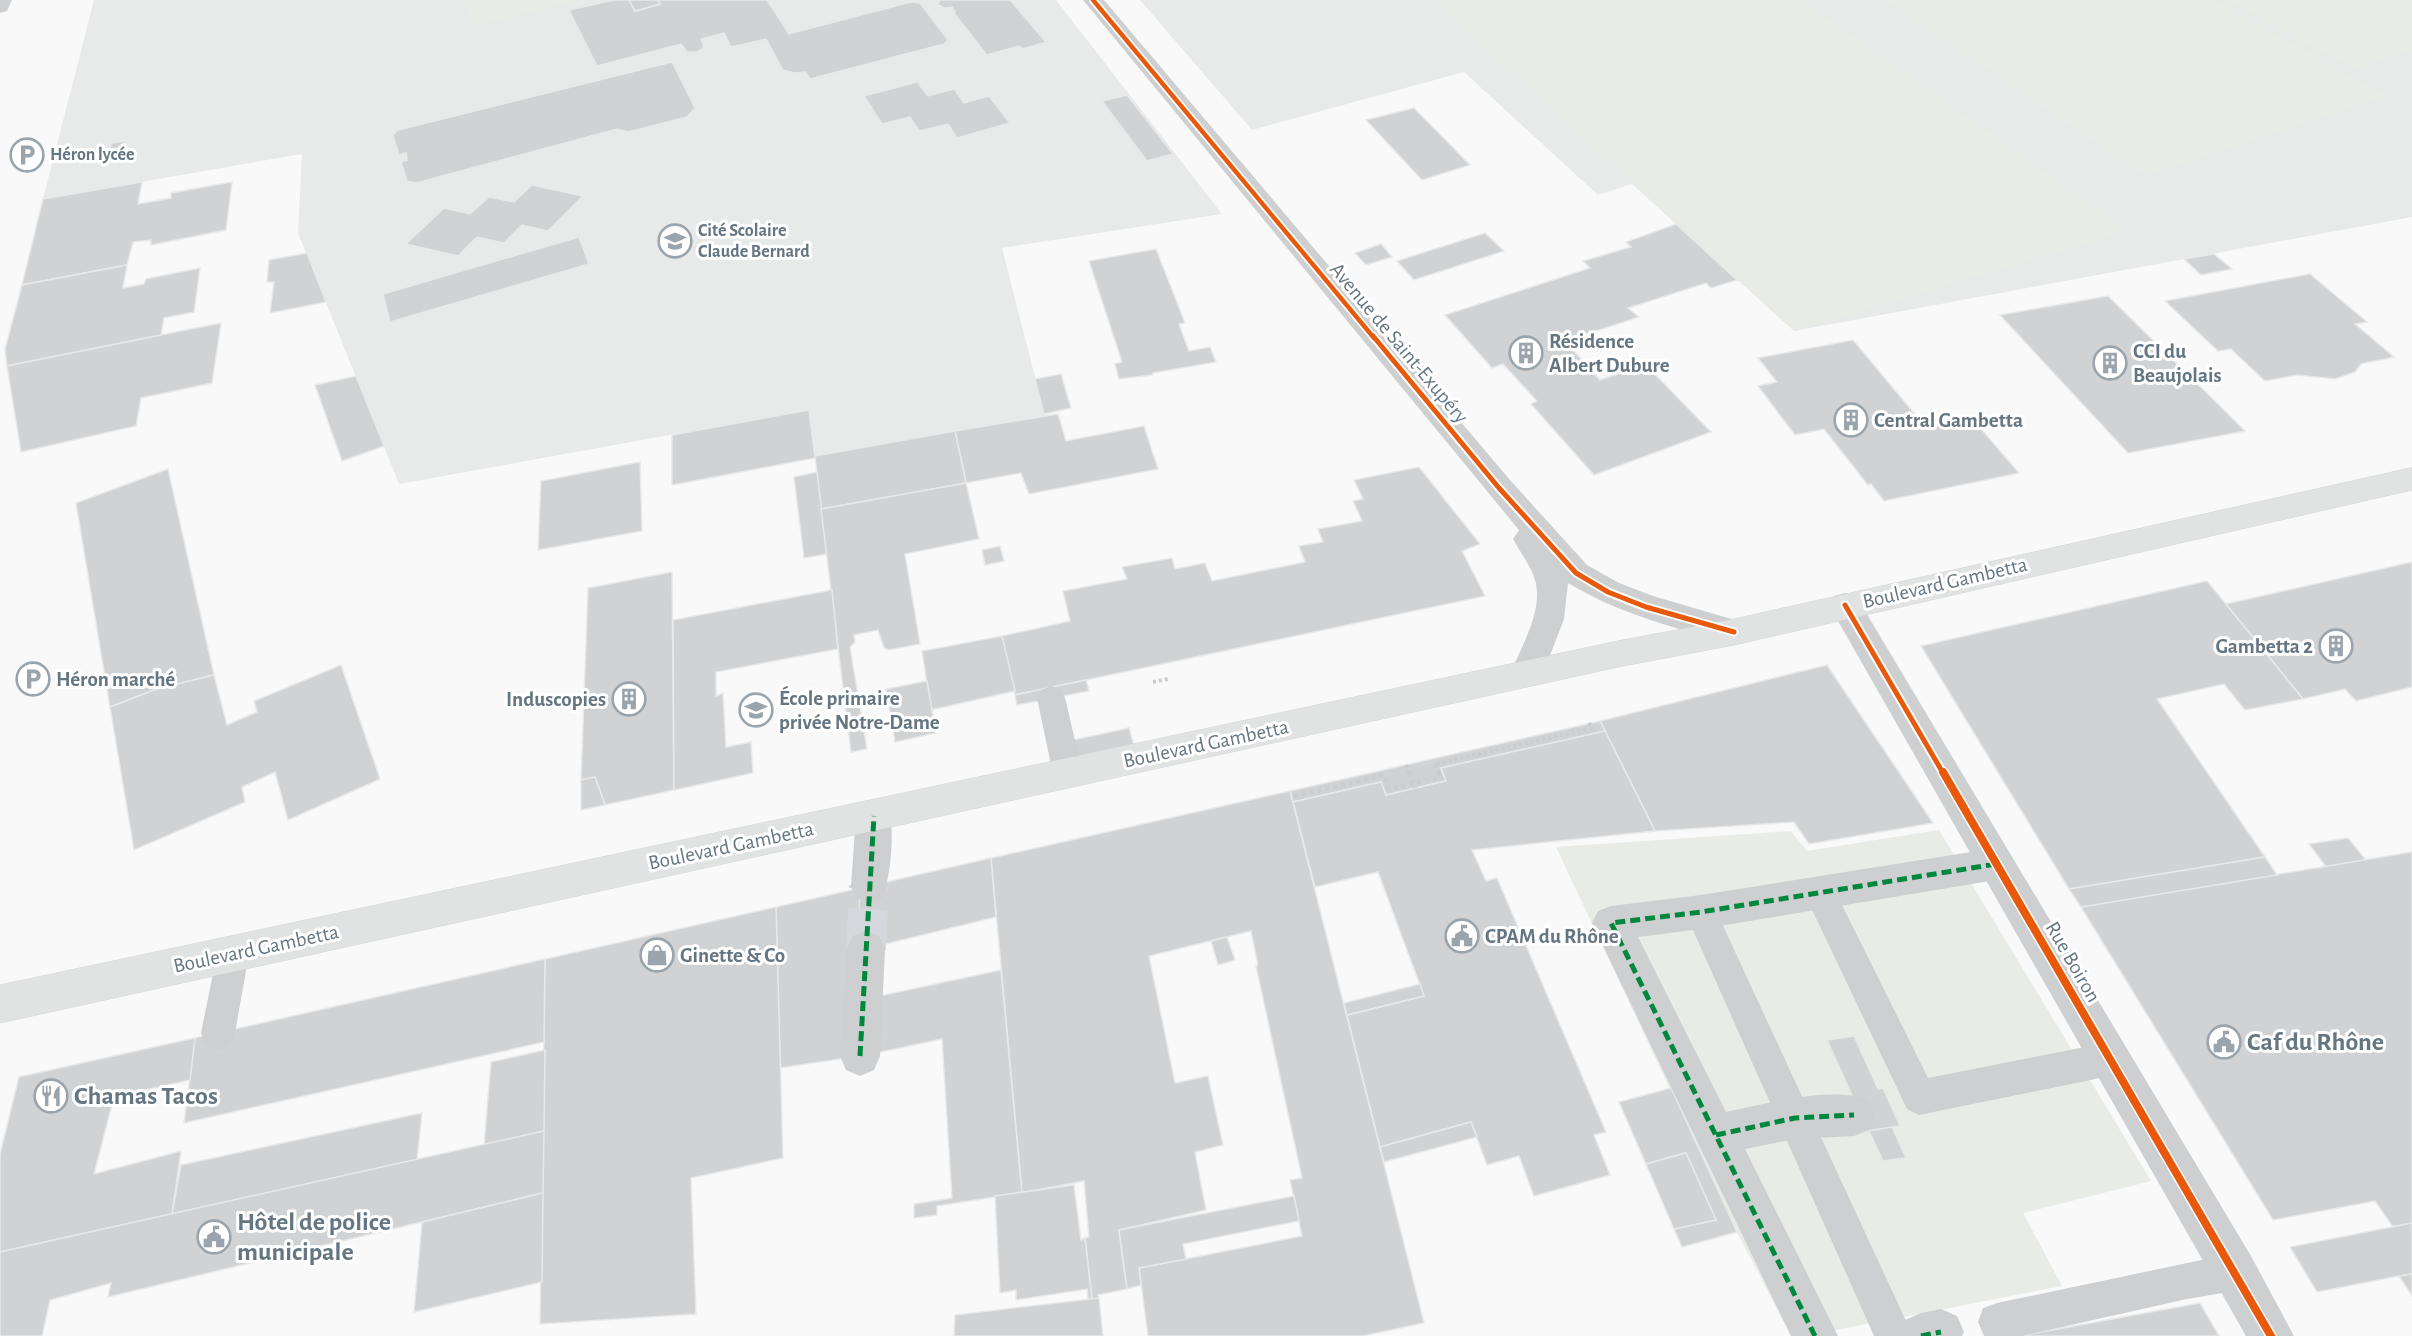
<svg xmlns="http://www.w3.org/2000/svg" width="2412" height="1336" font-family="'Alegreya Sans',sans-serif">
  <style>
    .built { fill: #e8e9e9 }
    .green { fill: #e8ebe6 }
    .building { fill: #d0d2d3; stroke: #e8e8e8; stroke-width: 1.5 }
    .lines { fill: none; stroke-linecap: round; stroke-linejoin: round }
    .pedestrian-tunnel { stroke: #d4d8dc; stroke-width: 40; stroke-dasharray: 40 20; stroke-linecap: butt }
    .primary-casing { stroke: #d5d6d7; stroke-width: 1 }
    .path-far1 { stroke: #cbcccd; stroke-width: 4; stroke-dasharray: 3 3; stroke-linecap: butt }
    .path { stroke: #cbcccd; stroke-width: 4.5; stroke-dasharray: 4 4; stroke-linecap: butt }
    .service { fill: #cecfd0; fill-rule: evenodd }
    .pedestrian { fill: #cecfd0; fill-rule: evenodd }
    .minor { fill: #cecfd0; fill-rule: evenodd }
    .tertiary { fill: #cecfd0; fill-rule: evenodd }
    .primary { fill: #e1e2e2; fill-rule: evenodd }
    .quiet { stroke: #00873e; stroke-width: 5; stroke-dasharray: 10 5; stroke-linecap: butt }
    .cycleway-far2-casing { stroke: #fff; stroke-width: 8 }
    .cycleway-far1-casing { stroke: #fff; stroke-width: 9 }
    .cycleway-casing { stroke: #fff; stroke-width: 11 }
    .cycleway-far2 { stroke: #e8590c; stroke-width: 4.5 }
    .cycleway-far1 { stroke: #e8590c; stroke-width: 5 }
    .cycleway { stroke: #e8590c; stroke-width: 8 }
    .labels { text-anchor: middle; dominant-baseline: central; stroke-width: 6; stroke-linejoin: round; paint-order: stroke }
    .far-poi-label { font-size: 18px; font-weight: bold; fill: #657683; stroke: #fff; text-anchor: start }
    .poi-label { font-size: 21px; font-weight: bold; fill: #657683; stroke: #fff; text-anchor: start }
    .street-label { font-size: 21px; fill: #657683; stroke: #fff }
    .near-poi-label { font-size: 26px; font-weight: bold; fill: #657683; stroke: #fff; text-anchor: start }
  </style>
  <rect width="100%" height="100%" fill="#f9f9f9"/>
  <g class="built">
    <path d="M94,0H1056L1222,214L1002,248L1045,416L815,456L809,410L399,484L298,233L302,154L43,199Z"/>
    <path d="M1140,0H2412V217L1794,331L1632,184L1598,195L1464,72L1252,130Z"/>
  </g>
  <g class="green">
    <path d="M464,0H578L472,26Z"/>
    <path d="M1433,0H1801L2128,231L1794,331Z"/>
    <path d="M1885,0H2212L2387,96L2145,176Z"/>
    <path d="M2228,0H2412V49L2354,69Z"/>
    <path d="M1939,830L2151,1181L2023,1213L2062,1286L1805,1336H1791L1737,1232L1556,847L1791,831L1807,851Z"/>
  </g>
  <g class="building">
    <path d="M614,0H629L635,11L660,4L658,0H767L789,34L911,2L920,3L948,40L944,44L810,79L806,72L794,73L783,70L766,39L731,47L724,33L701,39L704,47L697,52H687L681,44L597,66L569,10Z"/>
    <path d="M629,0H658L660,4L635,11Z"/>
    <path d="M1010,0L1046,42L1023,49L1019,46L987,55L953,12H955L952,7L945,8L938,5L940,0Z"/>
    <path d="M672,62L695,108L687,117L628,132L617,129L416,183L407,181L401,162L407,160L406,153L399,155L393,135L398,130Z"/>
    <path d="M917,82L928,96L954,89L964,103L989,96L1010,123L957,138L948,124L919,131L910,117L882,124L864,96Z"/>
    <path d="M1127,95L1173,154L1147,161L1102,101Z"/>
    <path d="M1414,108L1470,165L1422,180L1366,120Z"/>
    <path d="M125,141L121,153L107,155L112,143Z"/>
    <path d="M142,182L138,204L171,198V193L232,182L226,230L151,245V240L133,242L127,265L22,285L43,199Z"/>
    <path d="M532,185L583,196L548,231L522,225L504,243L477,237L458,256L406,244L444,208L470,214L489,197L514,202Z"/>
    <path d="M1676,224L1737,280L1711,288L1706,283L1628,308L1639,317L1565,341L1600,380L1645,364L1711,432L1594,475L1531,404L1537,401L1503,364L1492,368L1445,315L1590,268L1583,261L1631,247L1626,242Z"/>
    <path d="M1485,233L1504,251L1414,280L1397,261Z"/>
    <path d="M579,237L589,264L390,322L383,294Z"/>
    <path d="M1381,244L1392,257L1366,265L1355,253Z"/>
    <path d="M1156,249L1185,323L1179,324L1189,351L1210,347L1216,362L1153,373L1152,375L1119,379L1115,364L1122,362L1089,261Z"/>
    <path d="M307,253L326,302L270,313L274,282H267L269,260Z"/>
    <path d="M2214,254L2232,269L2201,275L2184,259Z"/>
    <path d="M127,265L123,288L144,284L146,279L200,268L194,312L164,318L161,335L7,366L5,349L22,285Z"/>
    <path d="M2310,274L2367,322L2355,324L2394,357L2361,364L2355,372L2335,379L2297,375L2265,381L2231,349L2218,351L2165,301Z"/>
    <path d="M2108,296L2224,410L2245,431L2128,453L2000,315Z"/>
    <path d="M221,323L212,383L141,398L136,426L21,452L7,366Z"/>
    <path d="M1853,340L1923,424L1969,415L2019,473L1884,501L1871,484L1868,485L1824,429L1795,435L1758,386L1777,382L1758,358Z"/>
    <path d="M1061,374L1071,408L1044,414L1035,379Z"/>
    <path d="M356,376L384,446L342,461L315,385Z"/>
    <path d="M809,410L815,458L672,485V435Z"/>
    <path d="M1058,414L1066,441L1144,426L1158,469L1029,494L1021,473L966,483L955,431Z"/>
    <path d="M955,431L966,483L821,509L815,456Z"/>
    <path d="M640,462L642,531L538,550L541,481Z"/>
    <path d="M1419,467L1480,544L1462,551L1485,596L1015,695L1002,636L1070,621L1063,591L1127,579L1122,567L1172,558L1175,569L1205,563L1212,581L1305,562L1299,546L1323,542L1318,529L1362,521L1353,501L1363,499L1354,480Z"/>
    <path d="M168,469L214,675L157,689L110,707L76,503Z"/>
    <path d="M817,472L827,554L804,558L794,477Z"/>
    <path d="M966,483L979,539L905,554L920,644L889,650L884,648L878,630L854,635L855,642L850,647L867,749L851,752L821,509Z"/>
    <path d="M1000,546L1004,561L985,565L982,550Z"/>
    <path d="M2412,562V687L2356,701L2345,689L2303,699L2226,604Z"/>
    <path d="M672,572L674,790L605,805L595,777L581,780L588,588Z"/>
    <path d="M2207,581L2303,699L2245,710L2224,684L2157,699L2265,857L2069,889L1921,646Z"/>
    <path d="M832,590L838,649L716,672V696L723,693L726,747L751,742L753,773L674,790L673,620Z"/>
    <path d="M1002,636L1015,691L931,710L922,651Z"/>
    <path d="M341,665L380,779L288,820L275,772L242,787L245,802L134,850L110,707L157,689L214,675L227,725L257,712L254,701Z"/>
    <path d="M1827,665L1933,823L1809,844L1794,822L1655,831L1600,721Z"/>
    <path d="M1086,680L1089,691L1017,705L1015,695Z"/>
    <path d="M927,681L936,733L895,742L886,689Z"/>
    <path d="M1600,721L1605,731L1441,768L1446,781L1386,795L1381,782L1293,802L1290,791Z"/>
    <path d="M1129,728L1134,746L1077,758L1073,740Z"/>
    <path d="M1605,731L1655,831L1472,850L1486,881L1497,878L1606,1132L1594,1135L1610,1175L1534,1196L1519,1156L1487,1165L1471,1122L1380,1147L1347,1015L1424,996L1378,872L1315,887L1293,802L1381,782L1386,795L1446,781L1441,768Z"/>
    <path d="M595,777L605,805L581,810V780Z"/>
    <path d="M1290,791L1424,1323L1363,1336H1148L1139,1268L1302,1236L1290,1180L1302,1178L1256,966L1258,965L1251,931L1149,956L1175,1083L1208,1076L1223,1145L1195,1152L1206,1210L1119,1230L1127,1289L1098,1295L1099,1298L1092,1300L1085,1238L1089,1237L1084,1181L1022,1193L991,858Z"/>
    <path d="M2348,838L2366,860L2326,867L2309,844Z"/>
    <path d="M2412,852V1223L2393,1227L2375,1201L2273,1220L2081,907Z"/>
    <path d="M2265,857L2277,875L2081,907L2069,889Z"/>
    <path d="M991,858L996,917L857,951L860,888Z"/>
    <path d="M860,888L853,1057L780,1068L776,907Z"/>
    <path d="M776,907L783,1158L691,1178L696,1314L540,1324L545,959Z"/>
    <path d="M1227,937L1235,960L1218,965L1211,941Z"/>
    <path d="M545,959L544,1042L184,1123L195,1038Z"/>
    <path d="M1001,970L1022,1193L937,1206V1215L914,1218V1204L952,1198L942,1039L867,1055L870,998Z"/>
    <path d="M1420,984L1424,996L1347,1015L1344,1003Z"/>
    <path d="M1854,1036L1878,1089L1883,1088L1900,1126L1862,1132L1855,1102L1827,1040Z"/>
    <path d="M195,1038L190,1080L114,1097L94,1174L181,1151L172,1214L0,1252V1154L19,1077Z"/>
    <path d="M545,1050L544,1131L484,1145L491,1062Z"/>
    <path d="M1671,1088L1737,1232L1682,1247L1674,1229L1716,1220L1686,1153L1646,1164L1619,1102Z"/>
    <path d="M422,1113L417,1160L172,1214L181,1165Z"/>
    <path d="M1471,1122L1477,1137L1384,1162L1380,1147Z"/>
    <path d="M1892,1127L1906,1158L1883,1161L1869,1131Z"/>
    <path d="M544,1131L543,1193L108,1297L111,1283L50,1300L42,1336H0V1252Z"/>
    <path d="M1686,1153L1716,1220L1674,1229L1646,1164Z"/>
    <path d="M1074,1185L1081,1240L1085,1238L1092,1300H1088L1087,1289L1016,1300V1290L1000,1293L995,1196Z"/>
    <path d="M543,1193L542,1282L414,1312L422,1222Z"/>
    <path d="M1294,1196L1299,1221L1183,1244L1186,1259L1139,1268L1141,1285L1127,1289L1119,1230Z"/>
    <path d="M2412,1223V1274L2399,1276L2317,1292L2290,1247Z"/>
    <path d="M2412,1274V1296L2399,1276Z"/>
    <path d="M1099,1298L1103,1336H954L955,1315Z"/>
    <path d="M2200,1303L2219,1336H2019Z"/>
  </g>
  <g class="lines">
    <path class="pedestrian-tunnel" d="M866,949L869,886"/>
    <g class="primary-casing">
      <path id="primary" d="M2412,468V490L1734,645L1618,667L0,1023V985L1618,641L1734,619Z"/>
    </g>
    <g class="path-far1">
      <path d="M1153,682L1168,679"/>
      <path d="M1406,765L1409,773"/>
      <path d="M1439,773L1435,764L1592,728L1589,723"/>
    </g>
    <g class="path">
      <path d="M1409,772L1415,788"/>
      <path d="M1294,796L1384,775L1389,789L1440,777L1438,772"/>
    </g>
    <g class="service">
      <path d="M1051,686L1061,690L1065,698L1083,774L1079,783L1068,787L1057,783L1053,774L1037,698L1041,690Z"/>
      <path d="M1820,878L1831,883L1928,1078L2110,1042L2122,1047L2127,1059L2122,1071L2110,1076L1919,1115L1907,1109L1804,893L1809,883Z"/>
      <path d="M1701,897L1712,902L1913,1336H1874L1685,912L1690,902Z"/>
      <path d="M233,939L245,943L249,954L235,1033L230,1045L218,1050L206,1045L201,1033L217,954L221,943Z"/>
      <path d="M2235,1253L2248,1259L2254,1272L2248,1285L2235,1291L2187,1299L2022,1336H1984L1978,1322L1983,1308L1997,1303Z"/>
    </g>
    <g class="pedestrian">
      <path d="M874,800L887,805C896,824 891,878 882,898L869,903L856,898L851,886L856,816L861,805Z"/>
      <path d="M1996,848L2009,852L2014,864L2009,876L1996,880L1701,929L1638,937L1726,1112C1766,1104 1831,1085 1869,1100L1875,1115L1869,1130L1854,1136L1795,1139L1745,1149L1838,1336H1791L1592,923L1598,911L1611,906L1701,895Z"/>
      <path d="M866,931L879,936L885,949L880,1056L874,1070L860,1076L846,1070L840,1056L847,949L853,936Z"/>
      <path d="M1941,1309L1957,1316L1964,1332L1962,1336H1898L1905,1320L1921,1313Z"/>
    </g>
    <path class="minor" d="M1845,593L1856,596L2251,1256L2294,1336H2246L1834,614L1829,605L1834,596Z"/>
    <g class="tertiary">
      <path d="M0,0H12L7,11L0,13Z"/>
      <path d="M1083,0H1104L1510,480L1587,565L1619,583L1653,596L1745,623L1750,632L1745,641L1734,645C1676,628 1619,614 1568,583L1564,619L1539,684L1527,687L1515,684L1510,674C1521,647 1544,610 1535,580C1531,566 1520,552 1513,539L1519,530Z"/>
    </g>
    <use href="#primary" class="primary"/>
    <g class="quiet">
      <path d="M860,1056L874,816"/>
      <path d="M1716,1135L1795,1118L1854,1115"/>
      <path d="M1815,1336L1611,923L1701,912L1996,864"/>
      <path d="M1921,1336L1941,1332"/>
    </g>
    <g class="cycleway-far2-casing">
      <path id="cycleway-far2" d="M1093,0L1374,338"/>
    </g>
    <g class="cycleway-far1-casing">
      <g id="cycleway-far1">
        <path d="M1373,336L1499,488L1576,573L1608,592L1646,607L1734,632"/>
        <path d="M1845,605L1943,773"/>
      </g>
    </g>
    <g class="cycleway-casing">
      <path id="cycleway" d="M1943,772L2271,1336"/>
    </g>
    <use href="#cycleway-far2" class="cycleway-far2"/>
    <use href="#cycleway-far1" class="cycleway-far1"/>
    <use href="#cycleway" class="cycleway"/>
  </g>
  <defs>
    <g id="parking-ring" transform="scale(1.725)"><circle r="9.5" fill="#fff" stroke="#99a4ac" stroke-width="1.5"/><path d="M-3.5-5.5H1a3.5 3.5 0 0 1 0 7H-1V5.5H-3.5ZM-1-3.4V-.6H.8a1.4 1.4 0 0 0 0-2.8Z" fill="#99a4ac"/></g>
    <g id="school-ring" transform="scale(1.725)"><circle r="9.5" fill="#fff" stroke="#99a4ac" stroke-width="1.5"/><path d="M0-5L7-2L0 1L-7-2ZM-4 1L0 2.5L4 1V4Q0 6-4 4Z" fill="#99a4ac"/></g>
    <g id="building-ring" transform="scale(1.725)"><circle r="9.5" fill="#fff" stroke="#99a4ac" stroke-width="1.5"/><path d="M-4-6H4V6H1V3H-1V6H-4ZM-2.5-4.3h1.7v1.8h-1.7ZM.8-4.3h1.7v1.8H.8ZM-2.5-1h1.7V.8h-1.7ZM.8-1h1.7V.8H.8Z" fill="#99a4ac"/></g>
    <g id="civic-ring" transform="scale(1.725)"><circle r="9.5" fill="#fff" stroke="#99a4ac" stroke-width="1.5"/><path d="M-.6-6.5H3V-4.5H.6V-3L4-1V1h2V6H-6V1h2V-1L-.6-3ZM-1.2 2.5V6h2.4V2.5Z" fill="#99a4ac"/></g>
    <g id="shop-ring" transform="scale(1.725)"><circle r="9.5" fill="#fff" stroke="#99a4ac" stroke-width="1.5"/><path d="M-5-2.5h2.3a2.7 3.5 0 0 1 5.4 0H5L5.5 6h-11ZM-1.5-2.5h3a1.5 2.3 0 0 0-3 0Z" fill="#99a4ac"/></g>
    <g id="restaurant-ring" transform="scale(1.725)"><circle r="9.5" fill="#fff" stroke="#99a4ac" stroke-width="1.5"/><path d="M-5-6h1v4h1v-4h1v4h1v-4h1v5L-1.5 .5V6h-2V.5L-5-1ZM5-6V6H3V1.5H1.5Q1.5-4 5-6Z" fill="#99a4ac"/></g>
  </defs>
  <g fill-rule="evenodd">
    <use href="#parking-ring" x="27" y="155"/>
    <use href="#school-ring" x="675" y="241"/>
    <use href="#building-ring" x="1526" y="353"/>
    <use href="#building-ring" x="2110" y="363"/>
    <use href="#building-ring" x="1851" y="420"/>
    <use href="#building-ring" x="2336" y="646"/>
    <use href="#parking-ring" x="33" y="679"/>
    <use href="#building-ring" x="629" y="699"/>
    <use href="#school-ring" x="756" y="710"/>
    <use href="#civic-ring" x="1462" y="936"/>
    <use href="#shop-ring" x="657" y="955"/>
    <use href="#civic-ring" x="2224" y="1042"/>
    <use href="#restaurant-ring" x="51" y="1096"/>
    <use href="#civic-ring" x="214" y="1237"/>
  </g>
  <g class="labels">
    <g class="far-poi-label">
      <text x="50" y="155">Héron lycée</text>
      <text x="698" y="231">Cité Scolaire<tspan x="698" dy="21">Claude Bernard</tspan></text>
    </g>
    <g class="poi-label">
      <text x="1549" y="341">Résidence<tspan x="1549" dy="24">Albert Dubure</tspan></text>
      <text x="2133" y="351">CCI du<tspan x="2133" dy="24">Beaujolais</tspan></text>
      <text x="1874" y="420">Central Gambetta</text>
      <text x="2313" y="646" text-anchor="end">Gambetta 2</text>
      <text x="56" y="679">Héron marché</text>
      <text x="779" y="698">École primaire<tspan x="779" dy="24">privée Notre-Dame</tspan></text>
      <text x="606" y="699" text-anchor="end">Induscopies</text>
      <text x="1485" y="936">CPAM du Rhône</text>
      <text x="680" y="955">Ginette &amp; Co</text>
    </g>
    <g class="street-label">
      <text transform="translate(1399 343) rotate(50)">Avenue de Saint-Exupéry</text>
      <text transform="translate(1945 583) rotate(-13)">Boulevard Gambetta</text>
      <text transform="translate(1206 744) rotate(-12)">Boulevard Gambetta</text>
      <text transform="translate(731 846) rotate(-12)">Boulevard Gambetta</text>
      <text transform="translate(256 949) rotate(-12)">Boulevard Gambetta</text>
      <text transform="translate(2073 962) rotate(60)">Rue Boiron</text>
    </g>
    <g class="near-poi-label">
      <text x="2247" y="1042">Caf du Rhône</text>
      <text x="74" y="1096">Chamas Tacos</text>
      <text x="237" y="1222">Hôtel de police<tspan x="237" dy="30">municipale</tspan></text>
    </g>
  </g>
</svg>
